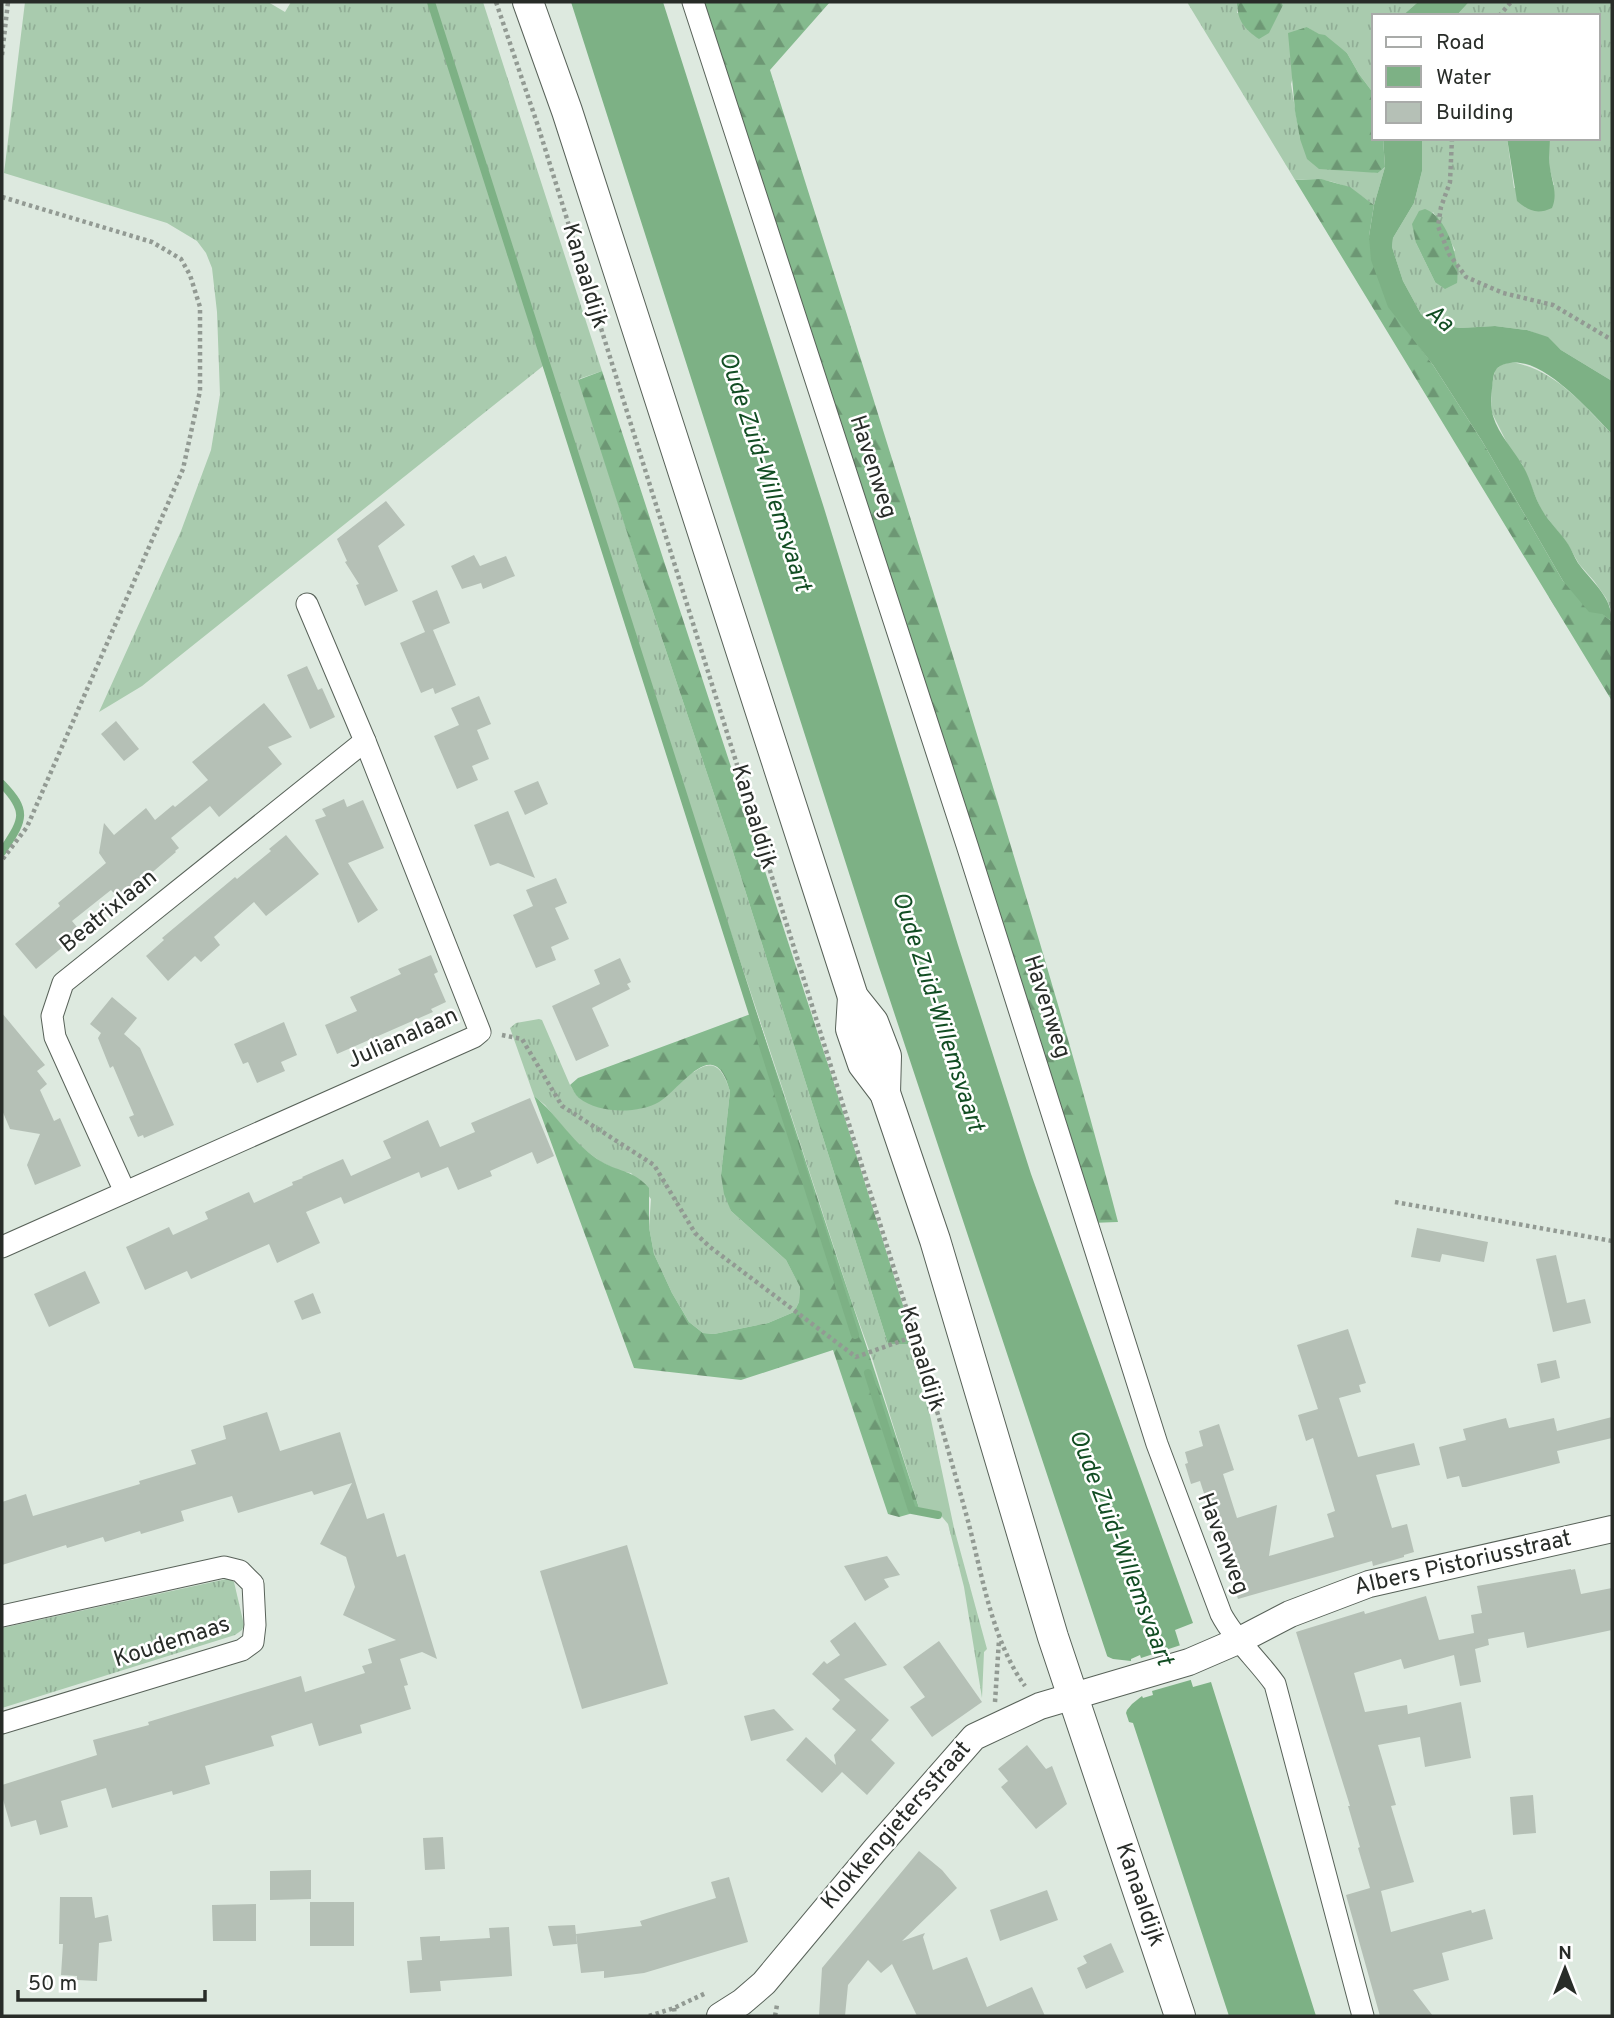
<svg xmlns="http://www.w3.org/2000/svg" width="1614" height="2018" font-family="Overpass,sans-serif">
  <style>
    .grass { fill: url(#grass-tufts); fill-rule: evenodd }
    .forest { fill: url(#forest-firs) }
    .water { fill: #7db185 }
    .pier { fill: #dde9df }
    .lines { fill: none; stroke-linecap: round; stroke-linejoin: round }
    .stream { stroke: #7db185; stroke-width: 8 }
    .building { fill: #b5c0b6 }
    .minor-casing { stroke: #586259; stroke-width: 23 }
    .tertiary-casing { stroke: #586259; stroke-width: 28 }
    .secondary-casing { stroke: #586259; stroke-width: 32 }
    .path { stroke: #929a93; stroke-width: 4.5; stroke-dasharray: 3.5 3.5; stroke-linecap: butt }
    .minor { stroke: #fff; stroke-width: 21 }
    .tertiary { stroke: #fff; stroke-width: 26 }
    .secondary { stroke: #fff; stroke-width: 30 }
    .labels { text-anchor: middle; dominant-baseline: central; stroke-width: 5; stroke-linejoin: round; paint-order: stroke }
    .street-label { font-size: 23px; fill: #282c28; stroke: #fff }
    .water-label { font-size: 24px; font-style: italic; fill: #124d23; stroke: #fff }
  </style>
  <defs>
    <pattern id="grass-tufts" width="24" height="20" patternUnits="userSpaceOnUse" patternTransform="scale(1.75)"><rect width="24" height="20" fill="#a9cbae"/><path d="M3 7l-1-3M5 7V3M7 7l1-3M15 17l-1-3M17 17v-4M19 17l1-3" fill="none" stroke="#91ae96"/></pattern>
    <pattern id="forest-firs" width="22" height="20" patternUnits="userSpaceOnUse" patternTransform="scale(1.75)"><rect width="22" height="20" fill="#85ba8e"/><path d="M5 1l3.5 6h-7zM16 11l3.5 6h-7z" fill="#6d9774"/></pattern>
  </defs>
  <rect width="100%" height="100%" fill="#dde9df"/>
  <g class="grass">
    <path d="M25,2H268L285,12L291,2H483L602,371L579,379L641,576L728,836L888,1344H915L954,1528L987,1649L984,1652L982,1698L964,1587L948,1524L938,1512L920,1511L873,1361L850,1297L783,1090L543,366L142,686L99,712L181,531L211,450L220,395L217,312L212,268L206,253L197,241L167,223L4,173Z"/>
    <path d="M1187,2H1237V13L1283,5L1281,2H1418L1402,16H1374V94L1359,74L1347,53L1307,27L1291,84L1300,139L1360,170L1378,173L1385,167L1374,205C1344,183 1333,178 1295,180Z"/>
    <path d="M1469,2H1612V381L1561,350L1548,338L1527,330L1495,326L1460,328L1433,324L1421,314L1403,281L1392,247L1393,238L1414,203L1422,171V138H1507L1514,188L1554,185L1550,170V138H1598V16H1456ZM1433,212L1447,234L1455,250L1435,282L1416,243Z"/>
    <path d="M1511,362C1555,369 1582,404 1612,434V612L1606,598L1594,581L1579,564L1567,543L1541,510L1522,464L1511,451L1492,413V385L1495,370L1501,365Z"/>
    <path d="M539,1019L542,1020L570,1085L578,1097L694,1072C715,1057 723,1070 730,1091L721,1175L731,1211L786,1260L796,1279L800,1287L799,1302L794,1312L768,1323L714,1334L703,1333L689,1322L672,1293L654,1254L649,1227L651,1199L631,1173L622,1172L601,1162L577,1144L545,1105L534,1096L510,1028L516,1023Z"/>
    <path d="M231,1578L234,1582L244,1625L242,1630L235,1635L2,1708V1628Z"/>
  </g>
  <g class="forest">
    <path d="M702,2H830L770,70C839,289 908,508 975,728C1025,892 1075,1056 1118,1222L1090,1223Z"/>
    <path d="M1237,2H1281L1283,5L1269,33L1259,39C1244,29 1237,20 1237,2Z"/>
    <path d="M1307,27L1319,34L1325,35L1347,53L1359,74L1374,94V138H1383L1385,167L1378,173L1319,169L1307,159L1300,139L1295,111L1288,33Z"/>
    <path d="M1321,179L1350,187L1374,205L1369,236L1413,338L1433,365L1482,441L1563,581L1611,621L1612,701L1295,180Z"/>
    <path d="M1425,209C1448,217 1460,261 1457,283L1445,289L1435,282L1416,243L1412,224L1419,211Z"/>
    <path d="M602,371L833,1080L915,1344H888L728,836L641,576L578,380Z"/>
    <path d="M756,1012C789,1106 818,1202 850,1297C874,1368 897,1439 920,1511L899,1517L888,1514L833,1350L741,1380L634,1368L534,1096C559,1116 573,1145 602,1162C620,1172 635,1171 649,1188V1227L654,1254L672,1293L689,1322L703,1333L714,1334L768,1323L794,1312L799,1302L800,1287L786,1260L731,1211L724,1194L721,1175L730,1091C727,1082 723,1067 712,1065C696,1062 673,1094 659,1102C638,1114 599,1114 579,1098C575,1095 573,1089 570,1085L578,1078Z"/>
  </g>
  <g class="water">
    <path d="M571,2H663L824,508L958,945L1031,1174L1193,1623L1175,1630L1193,1687L1211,1682L1316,2016H1229L1133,1723L1129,1722L878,964Z"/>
    <path d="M1418,2H1469L1456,16H1402Z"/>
    <path d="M1383,138H1422V171L1414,203L1393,238L1392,247L1403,281L1421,314L1434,324L1460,328L1495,326L1527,330L1548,337L1561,350L1612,381V434C1590,412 1540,352 1505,364C1499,366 1496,368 1494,374C1492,383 1490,407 1493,416C1499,435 1513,449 1523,466C1531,480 1534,497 1542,510C1549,522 1560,532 1568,544C1572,550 1574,557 1578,563C1589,579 1614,598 1611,621L1602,614L1589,612L1563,581L1482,441L1433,365L1388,307L1371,260L1369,236L1374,205L1385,167Z"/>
    <path d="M1507,138H1550C1550,148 1549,158 1550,168C1552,182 1558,194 1552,208C1537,215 1529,211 1517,201Z"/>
  </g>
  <path class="pier" d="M1184,1644L1194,1679L1152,1691L1153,1695L1143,1698L1142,1696L1132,1704L1127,1710L1124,1719L1104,1655L1113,1659L1131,1661V1659L1140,1655L1141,1658Z"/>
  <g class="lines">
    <g class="stream">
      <path d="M431,2L855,1335"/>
      <path d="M2,784C30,813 22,821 2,852"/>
      <path d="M868,1373L912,1510L938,1515"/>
    </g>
  </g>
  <g class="building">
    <path d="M386,501L405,525L378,546L398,591L365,606L356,585L359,584L345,562L347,561L337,539Z"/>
    <path d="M474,555L480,566L506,556L515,576L483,589L481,583L462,589L451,566Z"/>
    <path d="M437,590L450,623L433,630L456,685L435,694L433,688L421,693L400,643L425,632L412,601Z"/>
    <path d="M307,666L318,690L322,688L335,717L310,729L287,675Z"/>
    <path d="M479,696L491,724L477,730L489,759L472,766L478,780L457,789L434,736L459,725L451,708Z"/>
    <path d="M264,703L292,737L268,747L282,764L219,817L210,806L171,838L179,848L175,851L176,852L120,900L111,890L72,921L81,932L36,969L15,944L60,906L58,903L106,863L99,853L104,823L114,835L146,808L155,820L173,805L175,807L208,780L192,762Z"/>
    <path d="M116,721L139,749L124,761L101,734Z"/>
    <path d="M538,781L548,804L525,815L514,791Z"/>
    <path d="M344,799L347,807L363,800L384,848L348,863L378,910L358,923L315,820L326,816L322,809Z"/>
    <path d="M508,811L535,878L498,863L490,866L474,825Z"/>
    <path d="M286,835L319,874L266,916L254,902L214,937L220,945L201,962L195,956L168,981L146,956L164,940L162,938L235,877L237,879L271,851L269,849Z"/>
    <path d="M556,878L567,903L555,908L569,939L551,947L556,960L536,968L513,915L533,906L526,890Z"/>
    <path d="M431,955L438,972L434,974L446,1002L431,1009L433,1012L337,1054L325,1025L357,1011L350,997L401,974L398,969Z"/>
    <path d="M620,958L631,982L627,984L630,989L592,1008L609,1046L576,1061L552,1006L600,984L594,970Z"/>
    <path d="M112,997L137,1018L124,1034L140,1048L174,1125L144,1138L143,1135L138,1137L129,1117L134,1115L113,1066L110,1068L98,1038L101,1033L90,1024Z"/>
    <path d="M2,1013L45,1065L37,1071L47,1084L40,1090L54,1121L60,1118L81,1166L35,1185L27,1165L40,1134L10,1129L2,1110Z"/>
    <path d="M284,1022L297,1055L281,1062L285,1071L257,1083L248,1062L243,1064L234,1044Z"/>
    <path d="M530,1098L554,1156L537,1164L532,1152L490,1171L492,1176L458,1190L448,1167L421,1178L419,1172L344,1204L341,1197L306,1212L320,1243L277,1263L269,1244L191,1279L187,1271L145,1290L126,1247L169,1227L173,1235L208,1219L205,1212L249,1192L254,1203L293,1185L292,1182L303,1178L302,1177L343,1159L351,1176L391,1158L383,1141L428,1120L440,1147L475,1132L471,1123Z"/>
    <path d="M1417,1228L1488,1242L1484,1262L1442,1254L1440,1262L1411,1257Z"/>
    <path d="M1556,1255L1567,1303L1585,1299L1591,1323L1553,1332L1536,1259Z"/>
    <path d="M85,1271L100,1303L49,1327L34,1294Z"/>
    <path d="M313,1293L321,1313L302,1320L294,1301Z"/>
    <path d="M1348,1329L1366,1383L1359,1385L1361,1392L1339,1398L1358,1457L1414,1443L1420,1465L1376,1475L1392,1528L1407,1524L1414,1552L1404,1555V1557L1373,1566L1372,1561L1238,1599L1200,1481L1191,1484L1185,1464L1188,1463L1185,1452L1203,1446L1199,1431L1219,1424L1234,1470L1223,1474L1237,1518L1277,1505L1269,1556L1334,1537L1327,1514L1335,1511L1313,1438L1306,1441L1298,1415L1318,1409L1297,1345Z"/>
    <path d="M1556,1360L1560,1378L1541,1383L1537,1364Z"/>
    <path d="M267,1412L280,1451L340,1432L367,1519L384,1513L397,1557L405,1554L437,1659L422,1652L400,1659L408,1685L404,1686L411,1709L360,1725L362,1733L319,1746L312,1723L271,1736L274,1746L205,1766L210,1784L187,1791L173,1795L172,1791L112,1808L106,1788L61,1801L68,1827L40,1835L36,1820L11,1827L2,1796V1785L97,1755L93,1740L149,1725L148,1722L301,1676L305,1692L365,1673L362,1666L372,1663L368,1649L396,1640L343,1615L355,1587L346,1557L320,1544L352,1483L314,1495L312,1491L238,1513L232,1496L181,1511L184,1521L141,1534L140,1531L105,1542L103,1537L67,1548L66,1545L2,1565V1502L26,1494L33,1516L140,1484L139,1481L196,1464L191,1450L226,1439L223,1426Z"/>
    <path d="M1612,1417V1438L1557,1451L1560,1463L1466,1487H1462L1459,1476L1447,1479L1439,1447L1466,1440L1463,1429L1506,1418L1509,1428L1554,1418L1557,1431Z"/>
    <path d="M627,1545L668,1684L582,1709L540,1571Z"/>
    <path d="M887,1556L900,1575L884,1579L889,1587L865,1601L844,1566Z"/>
    <path d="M1571,1569V1570L1575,1569L1581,1594L1612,1588V1630L1527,1648L1524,1632L1488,1639L1489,1645L1475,1649L1481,1682L1460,1686L1454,1655L1404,1669L1401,1659L1354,1673L1365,1712L1407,1705L1408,1714L1461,1702L1471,1758L1425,1767L1420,1737L1378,1745L1396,1805L1391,1806L1414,1882L1381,1891L1391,1932L1471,1910L1472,1913L1485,1909L1493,1939L1442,1953L1449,1980L1413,1990L1433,2016H1380L1346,1895L1370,1888L1358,1848L1360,1847L1348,1806H1350L1296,1632L1364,1611L1365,1614L1426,1596L1439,1640L1474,1633L1471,1615L1482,1613L1477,1586Z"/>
    <path d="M855,1622L887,1665L844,1679L889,1720L871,1740L895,1763L867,1795L842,1772L822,1793L786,1760L806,1737L836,1765L834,1755L856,1730L832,1709L840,1700L812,1674L824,1661L827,1664L840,1655L830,1641Z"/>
    <path d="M939,1641L982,1702L932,1737L910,1707L925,1697L903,1667Z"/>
    <path d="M774,1709L794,1730L751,1741L744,1716Z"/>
    <path d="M1027,1745L1046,1769L1052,1766L1067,1804L1036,1829L1001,1787L1008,1781L998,1769Z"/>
    <path d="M1533,1795L1536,1833L1513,1835L1510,1797Z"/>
    <path d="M443,1837L445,1869L425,1870L423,1838Z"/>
    <path d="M919,1851L942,1870L957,1888L902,1941L925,1933L923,1937L933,1970L967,1957L987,2007L1032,1987L1045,2016H917L892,1964L881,1973L868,1960L848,1985L845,2016H819L822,1968Z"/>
    <path d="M311,1870V1899L270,1900V1871Z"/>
    <path d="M729,1877L748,1942L644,1973L604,1978V1971L581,1973L576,1934L642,1926L640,1921L716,1898L711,1882Z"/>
    <path d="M1047,1890L1058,1920L1000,1941L990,1910Z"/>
    <path d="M60,1897H92L95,1918L108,1915L112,1941L99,1943L97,1981L77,1980V1976L61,1975L63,1944H59Z"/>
    <rect x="310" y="1902" width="44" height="44"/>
    <path d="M256,1904V1941H213L212,1905Z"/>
    <path d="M575,1925L577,1944L553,1946L548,1926Z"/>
    <path d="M509,1927L512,1976L440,1981L441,1991L410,1993L407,1961L422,1960L420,1937L440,1936V1941L490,1938L489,1928Z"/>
    <path d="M1111,1943L1124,1972L1086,1989L1077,1968L1087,1963L1083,1956Z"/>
  </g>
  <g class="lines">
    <g class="minor-casing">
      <g id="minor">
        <path d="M693,2L967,845L1157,1444L1221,1614C1234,1639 1258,1660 1275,1684L1363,2016"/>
        <path d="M125,1192L55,1037L52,1016L63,983L365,741"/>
        <path d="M2,1247L474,1037L480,1032L365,741L307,604"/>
        <path d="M2,1616L224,1567L240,1571L253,1584L255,1625L253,1642L242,1650L2,1723"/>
      </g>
    </g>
    <g class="tertiary-casing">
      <path id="tertiary" d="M720,2016L742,2002L764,1983L875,1850L974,1737L1040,1706L1189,1662L1240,1640L1290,1614L1369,1584L1612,1529"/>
    </g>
    <g class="secondary-casing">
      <g id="secondary">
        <path d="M528,2L567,111L853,997L873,1022L886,1056L885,1093"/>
        <path d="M853,997L851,1029L863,1064L885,1093L935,1240L1053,1637L1180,2016"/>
      </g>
    </g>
    <g class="path">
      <path d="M496,2L538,126L915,1336C933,1397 951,1459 968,1521C982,1574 992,1641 1025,1686"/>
      <path d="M1499,16L1511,2"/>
      <path d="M2,55L8,2"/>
      <path d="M1452,138L1450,182L1441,207L1438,226L1449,254L1466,277L1503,293L1553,305L1612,340"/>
      <path d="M2,197L152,242L181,259L190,275L200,307V391L183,469L27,827L2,860"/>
      <path d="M502,1035L522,1039L562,1106L654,1165L695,1233L710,1247L856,1357L915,1336"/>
      <path d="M1395,1202L1612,1241"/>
      <path d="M995,1702L999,1640"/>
      <path d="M674,2008L675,2016"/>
      <path d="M649,2016L674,2008L706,1993"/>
      <path d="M775,2016L777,2005"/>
    </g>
    <use href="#minor" class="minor"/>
    <use href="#tertiary" class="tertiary"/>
    <use href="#secondary" class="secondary"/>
  </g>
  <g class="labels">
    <g class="street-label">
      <text transform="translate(584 276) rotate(73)">Kanaaldijk</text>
      <text transform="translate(872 467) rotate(72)">Havenweg</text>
      <text transform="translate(753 817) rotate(73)">Kanaaldijk</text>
      <text transform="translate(109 912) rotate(-39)">Beatrixlaan</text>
      <text transform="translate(1046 1007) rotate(72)">Havenweg</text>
      <text transform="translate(403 1039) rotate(-24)">Julianalaan</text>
      <text transform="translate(921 1359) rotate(73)">Kanaaldijk</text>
      <text transform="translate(1222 1544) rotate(69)">Havenweg</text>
      <text transform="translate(1463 1564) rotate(-13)">Albers Pistoriusstraat</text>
      <text transform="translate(172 1643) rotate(-18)">Koudemaas</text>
      <text transform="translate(897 1826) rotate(-49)">Klokkengietersstraat</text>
      <text transform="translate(1139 1895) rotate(71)">Kanaaldijk</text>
    </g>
    <g class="water-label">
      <text transform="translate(1439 319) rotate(41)">Aa</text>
      <text transform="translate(764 472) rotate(72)">Oude Zuid-Willemsvaart</text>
      <text transform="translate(937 1012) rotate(72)">Oude Zuid-Willemsvaart</text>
      <text transform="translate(1120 1548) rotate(69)">Oude Zuid-Willemsvaart</text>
    </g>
  </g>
  <rect width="1614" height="2018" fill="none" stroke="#282c28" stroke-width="7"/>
  <rect x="1372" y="14" width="228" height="126" fill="#ffffff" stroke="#a9aba9" stroke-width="2"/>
  <rect x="1386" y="37" width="35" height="10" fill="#ffffff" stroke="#a9aba9" stroke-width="2"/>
  <text x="1436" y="49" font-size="21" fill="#282c28">Road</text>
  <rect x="1386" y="66" width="35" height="21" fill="#7db185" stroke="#a9aba9" stroke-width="2"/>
  <text x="1436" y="84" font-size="21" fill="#282c28">Water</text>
  <rect x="1386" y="102" width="35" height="21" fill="#b5c0b6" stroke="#a9aba9" stroke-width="2"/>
  <text x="1436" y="119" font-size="21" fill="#282c28">Building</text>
  <g transform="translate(1565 1969)" stroke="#ffffff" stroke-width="5" paint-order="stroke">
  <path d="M0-5L12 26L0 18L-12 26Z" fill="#282c28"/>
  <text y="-10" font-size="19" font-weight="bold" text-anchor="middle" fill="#282c28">N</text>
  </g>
  <path d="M18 1990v10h187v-10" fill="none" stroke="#282c28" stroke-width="3.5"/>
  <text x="28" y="1990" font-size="21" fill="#282c28" stroke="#ffffff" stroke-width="5" paint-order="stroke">50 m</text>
</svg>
